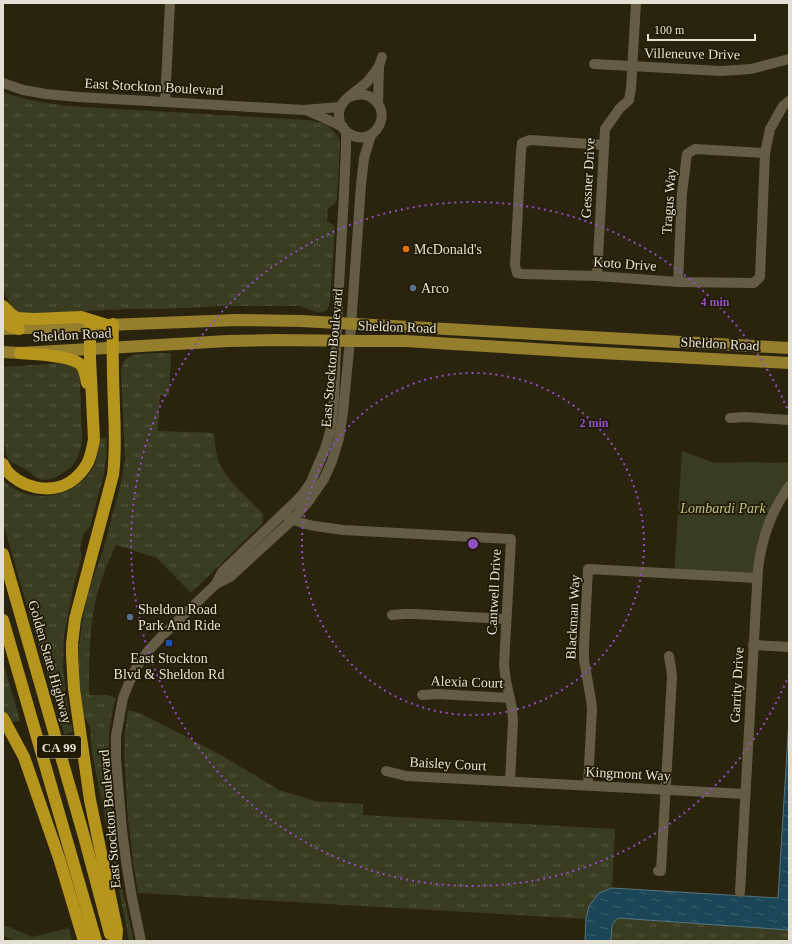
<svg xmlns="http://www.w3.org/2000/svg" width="792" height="944" font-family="'Times New Roman',serif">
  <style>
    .grass { fill: url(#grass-tufts) }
    .park { fill: #3a3c21 }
    .water { fill: url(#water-ripples); stroke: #57747c }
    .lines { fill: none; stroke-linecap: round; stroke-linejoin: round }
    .minor { stroke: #645c45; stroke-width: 10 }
    .major { stroke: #957e2c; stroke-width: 12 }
    .highway { stroke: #b6951c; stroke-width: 12 }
    .ring { fill: none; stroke: #9050c3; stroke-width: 2; stroke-dasharray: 2 4 }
    .food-dot { fill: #e8710a; stroke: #201905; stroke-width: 1.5 }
    .service-dot { fill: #5c6f8a; stroke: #201905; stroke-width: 1.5 }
    .transit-dot { fill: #1a4fb4; stroke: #201905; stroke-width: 1.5 }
    .labels { text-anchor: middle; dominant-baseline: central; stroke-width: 3.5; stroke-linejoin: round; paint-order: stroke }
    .shield { fill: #201905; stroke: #a9a495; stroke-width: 1 }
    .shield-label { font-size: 13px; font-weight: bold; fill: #e4e0d3 }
    .street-label { font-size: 14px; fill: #e4e0d3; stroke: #201905 }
    .poi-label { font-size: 14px; fill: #e4e0d3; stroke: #201905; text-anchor: start }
    .park-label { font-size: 14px; font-style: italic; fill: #c1c685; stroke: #201905 }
    .centre { fill: #9050c3; stroke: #201905; stroke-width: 2 }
    .ring-label { font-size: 12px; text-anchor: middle; font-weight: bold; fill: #9050c3; stroke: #201905; stroke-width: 3.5; stroke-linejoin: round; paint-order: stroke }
  </style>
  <defs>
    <pattern id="grass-tufts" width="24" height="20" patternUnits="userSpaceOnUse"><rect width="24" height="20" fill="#3a3c21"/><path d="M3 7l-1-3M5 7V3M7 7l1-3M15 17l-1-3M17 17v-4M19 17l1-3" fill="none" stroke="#565840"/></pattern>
    <pattern id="water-ripples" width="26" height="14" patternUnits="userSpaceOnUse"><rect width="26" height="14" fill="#1b4657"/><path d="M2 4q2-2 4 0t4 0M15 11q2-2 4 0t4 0" fill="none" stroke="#3c606e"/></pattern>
  </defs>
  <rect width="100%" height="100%" fill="#2a230e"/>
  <g class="grass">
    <path d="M3,92C24,100 46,103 68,106L307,120C323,122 334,126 340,142L337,199C335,204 333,206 328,208L327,221L334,225L335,228L330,300C328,321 312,309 299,306H222L166,309H129L25,314L15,312L10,304L3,290Z"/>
    <path d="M171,353L169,396L160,395L158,431L214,433C215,445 216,457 221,467C230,483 250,500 263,514V523L191,593L157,558L116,545C107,563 97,589 94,609C89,637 89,666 89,695H108L116,698L112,713L109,732V752L116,842L123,893L134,941H129L92,753L90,727L84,716L79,684L78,654L82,623L88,592L104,547L121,482L125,460L121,371C122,367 123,362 126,359C133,352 160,353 171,353Z"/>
    <path d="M64,363C73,364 77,369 80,377C80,390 81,403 81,417C82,429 84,444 78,456C75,465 67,471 59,475C54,479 45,481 39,479C35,478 34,476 32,474C26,469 17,464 10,462L6,455L5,446L3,441V367Z"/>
    <path d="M98,438H107L106,459L104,474L90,527L84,533L80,549L82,556L74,585L64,635L63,667L67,702L73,732L64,734L3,523V480C8,484 14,489 21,492C47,503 81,491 94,466C98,457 98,447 98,438Z"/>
    <path d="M3,662L20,720L11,723L3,711Z"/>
    <path d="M128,710L142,714L221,755L279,790L316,801L363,804V815L615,829L612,888L599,893L589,906L586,919L138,893L133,862L128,818L124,755L125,731Z"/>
    <path d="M618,918L789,930V941H611L612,925Z"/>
  </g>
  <g class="park">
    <path d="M682,451L715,463L752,462L777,463L789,462V482L770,512L757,578L674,574Z"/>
    <path d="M3,925L12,928L32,937L69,928L72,941H15L3,936Z"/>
  </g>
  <path class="water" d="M789,719V930L618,918L612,925L611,941H585L586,919L589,906L599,893L612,888L778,898Z"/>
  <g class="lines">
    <g class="minor">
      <path d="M594,64L721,71L751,69L789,59"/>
      <path d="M3,83L23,90L46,94L78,97L304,110L340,107"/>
      <path d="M349,97C357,94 365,93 372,98C395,113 373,150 348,133C341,128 338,120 339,112C341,99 357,91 366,83C371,78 375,72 379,66"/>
      <path d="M165,102L170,3"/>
      <path d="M378,104L379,66L382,57"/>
      <path d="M308,111L324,118L343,127"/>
      <path d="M604,145L530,140L522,143L521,151L515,265L517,273L523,274L597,276L678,282L754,283L760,277L765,153L770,129L783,106L789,101"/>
      <path d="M597,276L605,129L620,108L629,100L631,89L636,3"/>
      <path d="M678,282L682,193L687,154L695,149L765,153"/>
      <path d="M730,418L745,417L789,420"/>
      <path d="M287,516C301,526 325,527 343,530L511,539L504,665L506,681L512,708L513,721L510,781"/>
      <path d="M216,584L222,572L294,503L302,495L311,482L313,477L325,449L330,432L332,418L334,400L337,323L344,194L346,148V131"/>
      <path d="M392,615L404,614H415L506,619"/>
      <path d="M753,645L789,647"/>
      <path d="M422,695L437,694L510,698"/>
      <path d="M386,771L406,776L745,794"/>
      <path d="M588,785L592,709L591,700L584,660V648L588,569L757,578"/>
      <path d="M658,871H661L672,677L671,668L669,656"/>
      <path d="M740,892L758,569C762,537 771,512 789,486"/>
      <path d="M141,941L132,898L127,868L122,830L116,760V736L120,714L123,698L129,683L137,666L148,651L163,635L216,584L230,577L292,520L308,502L324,479L332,461L339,438L343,412L350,340L361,185L364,158L371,135"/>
    </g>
    <g class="major">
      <path d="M3,329L237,320L301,321L789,348"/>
      <path d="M3,352L20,353L90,349L228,341L275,340L361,341H406L453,344L583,352L789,363"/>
    </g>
    <g class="highway">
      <path d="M3,306L12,315L17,318L34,319L81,317L107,325"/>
      <path d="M3,320C8,326 12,327 19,329"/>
      <path d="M113,324C112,352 113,379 114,407C115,430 116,452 113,475L75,619L72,644V655L74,689L90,800L117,930L116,941"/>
      <path d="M20,353C33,354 72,355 81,365C84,369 86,377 87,383"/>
      <path d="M3,464C7,474 16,480 25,484C51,494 73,487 87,464C91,457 92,448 94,440L90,358V326"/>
      <path d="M3,554L85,840L110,934"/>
      <path d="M3,620L96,941"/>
      <path d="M3,718L24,757L59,858L84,941"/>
    </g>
  </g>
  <g class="ring">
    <circle cx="473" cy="544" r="171"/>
    <path d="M789 675A342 342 0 1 1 789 413"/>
  </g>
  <circle class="food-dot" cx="406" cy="249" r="4"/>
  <g class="service-dot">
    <circle cx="413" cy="288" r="4"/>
    <circle cx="130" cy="617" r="4"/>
  </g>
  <rect class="transit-dot" x="165" y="639" width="8" height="8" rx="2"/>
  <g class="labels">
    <rect class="shield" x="37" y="736" width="44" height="22" rx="3"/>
    <g class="shield-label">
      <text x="59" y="747">CA 99</text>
    </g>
    <g class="street-label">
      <text transform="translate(692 54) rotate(1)">Villeneuve Drive</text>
      <text transform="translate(154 87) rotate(3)">East Stockton Boulevard</text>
      <text transform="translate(588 178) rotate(-87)">Gessner Drive</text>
      <text transform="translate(669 201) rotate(-86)">Tragus Way</text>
      <text transform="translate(625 264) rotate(4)">Koto Drive</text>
      <text transform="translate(397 327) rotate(2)">Sheldon Road</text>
      <text transform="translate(72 335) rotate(-3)">Sheldon Road</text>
      <text transform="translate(720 344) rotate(3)">Sheldon Road</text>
      <text transform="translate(332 358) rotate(-85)">East Stockton Boulevard</text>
      <text transform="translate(494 592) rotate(-87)">Cantwell Drive</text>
      <text transform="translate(573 617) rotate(-87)">Blackman Way</text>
      <text transform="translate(50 662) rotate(74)">Golden State Highway</text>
      <text transform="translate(467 682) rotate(2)">Alexia Court</text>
      <text transform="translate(737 685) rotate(-87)">Garrity Drive</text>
      <text transform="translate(448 764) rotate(3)">Baisley Court</text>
      <text transform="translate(628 774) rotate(3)">Kingmont Way</text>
      <text transform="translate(110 819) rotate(-95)">East Stockton Boulevard</text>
    </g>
    <g class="poi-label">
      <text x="414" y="249">McDonald's</text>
      <text x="421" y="288">Arco</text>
      <text x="138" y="609">Sheldon Road<tspan x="138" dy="16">Park And Ride</tspan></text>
      <text x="169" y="658" text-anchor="middle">East Stockton<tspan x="169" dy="16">Blvd &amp; Sheldon Rd</tspan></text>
    </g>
    <g class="park-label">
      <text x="723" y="508">Lombardi Park</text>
    </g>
  </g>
  <circle cx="473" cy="544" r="6" class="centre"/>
  <g class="ring-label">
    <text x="715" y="306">4 min</text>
    <text x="594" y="427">2 min</text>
  </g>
  <rect width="792" height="944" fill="none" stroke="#e4e0d3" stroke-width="8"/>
  <path d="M648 34v6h107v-6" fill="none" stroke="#e4e0d3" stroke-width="2"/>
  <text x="654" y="34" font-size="12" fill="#e4e0d3" stroke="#201905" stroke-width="3" paint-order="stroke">100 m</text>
</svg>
